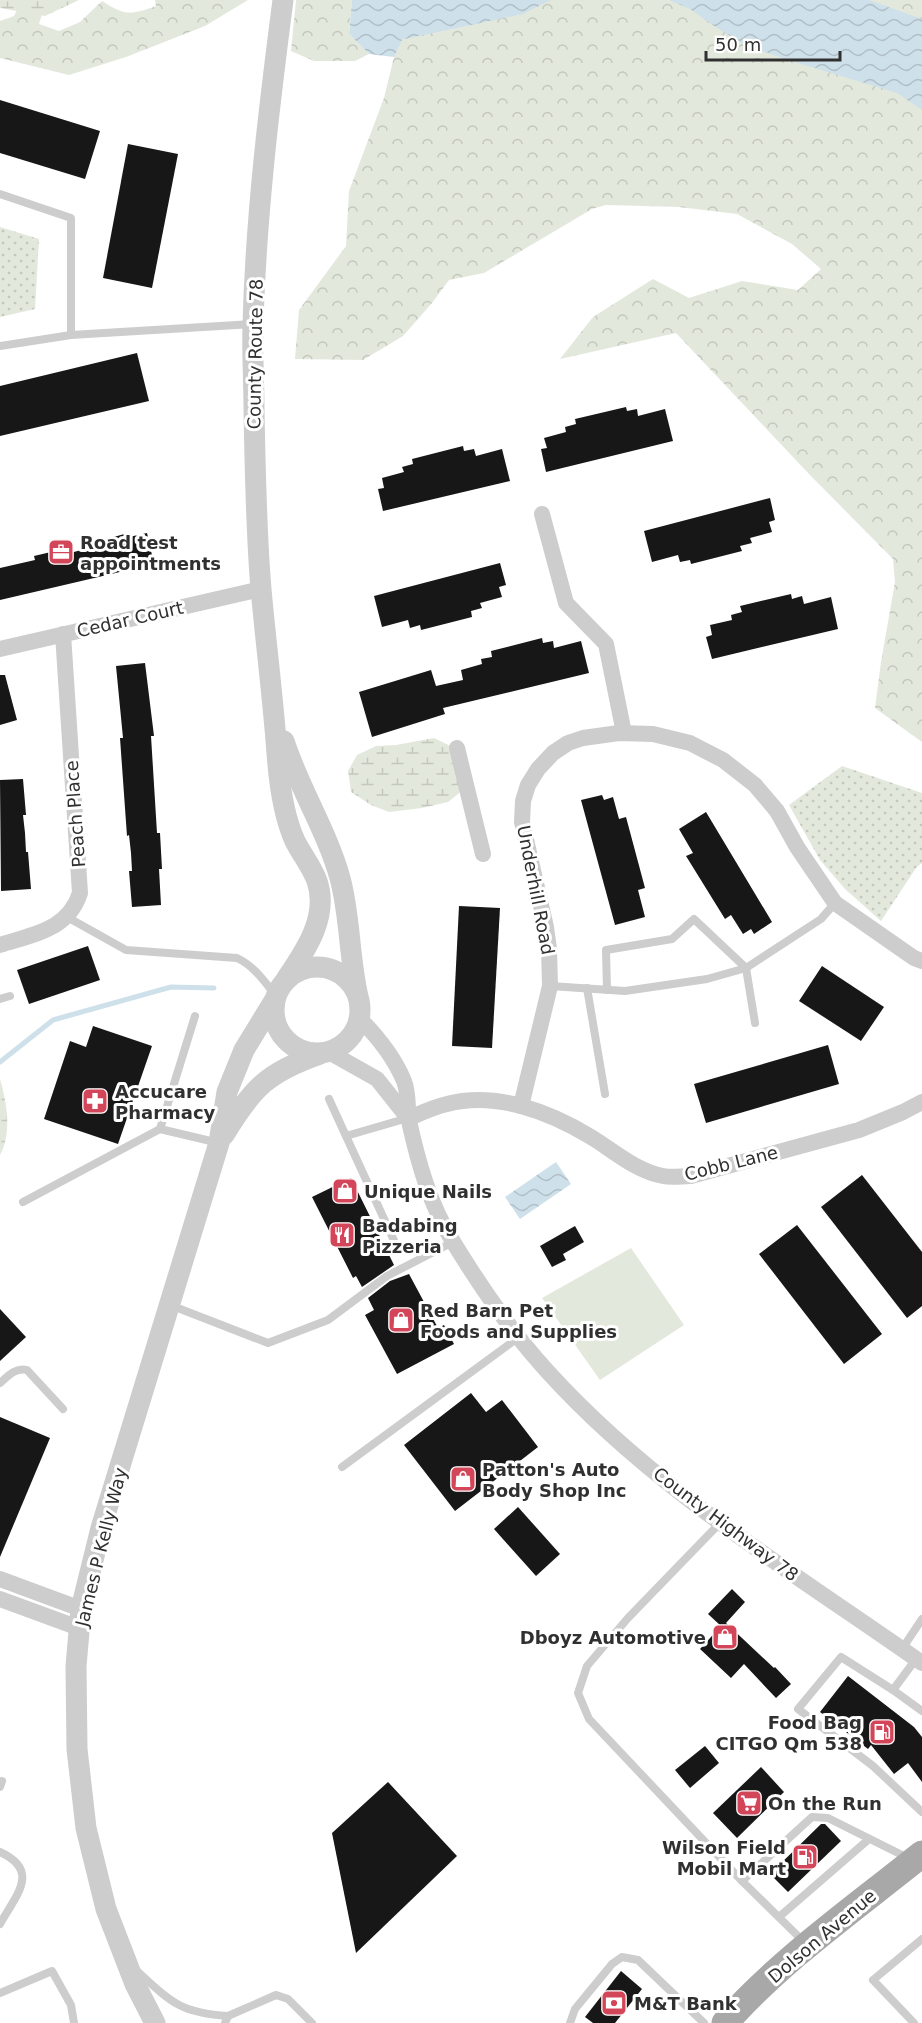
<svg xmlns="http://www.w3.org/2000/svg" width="922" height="2023" font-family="'DejaVu Sans',sans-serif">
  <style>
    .grass { fill: #e3e8dc }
    .forest { fill: url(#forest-crowns) }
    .wetland { fill: url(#wetland-marsh) }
    .park { fill: url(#park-dots) }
    .water { fill: url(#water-waves) }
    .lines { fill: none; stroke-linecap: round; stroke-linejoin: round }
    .stream { stroke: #cee0e9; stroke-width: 5 }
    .building { fill: #171717 }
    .service { stroke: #cdcdcd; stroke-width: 8 }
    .minor { stroke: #cdcdcd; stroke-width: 16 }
    .tertiary { stroke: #cdcdcd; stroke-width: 21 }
    .primary { stroke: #a8a8a8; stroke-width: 27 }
    .labels { text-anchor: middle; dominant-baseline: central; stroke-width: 6; stroke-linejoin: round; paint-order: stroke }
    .street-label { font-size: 18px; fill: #303030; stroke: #fff }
    .poi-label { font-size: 18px; font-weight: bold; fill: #303030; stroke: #fff; text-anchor: start }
  </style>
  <defs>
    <pattern id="forest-crowns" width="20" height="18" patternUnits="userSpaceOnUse" patternTransform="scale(1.5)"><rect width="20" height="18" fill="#e3e8dc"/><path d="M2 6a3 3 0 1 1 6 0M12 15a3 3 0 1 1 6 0" fill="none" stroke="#c3c7bd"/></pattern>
    <pattern id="wetland-marsh" width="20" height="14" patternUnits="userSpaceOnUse" patternTransform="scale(1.5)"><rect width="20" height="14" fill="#e3e8dc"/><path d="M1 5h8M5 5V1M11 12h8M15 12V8" fill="none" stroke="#c3c7bd"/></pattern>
    <pattern id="park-dots" width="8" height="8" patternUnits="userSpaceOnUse" patternTransform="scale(1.5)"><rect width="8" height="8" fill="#e3e8dc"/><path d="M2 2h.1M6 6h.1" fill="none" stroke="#c3c7bd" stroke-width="1.8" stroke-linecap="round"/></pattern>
    <pattern id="water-waves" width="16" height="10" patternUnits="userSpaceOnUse" patternTransform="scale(1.5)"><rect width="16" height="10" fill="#cee0e9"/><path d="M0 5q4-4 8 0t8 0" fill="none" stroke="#b1c0c8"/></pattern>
  </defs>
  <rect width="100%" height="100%" fill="#fff"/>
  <path class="grass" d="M631,1248L684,1325L600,1380L542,1298Z"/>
  <g class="forest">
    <path d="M22,0L46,1L39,24L59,31L80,22L102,1C125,16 131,15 156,6L155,0H248L205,26L126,57L69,75L0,58V21L14,16Z"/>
    <path d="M296,0H352L349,34L369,54L355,61H314L291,51Z"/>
    <path d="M447,0H922V742L875,708L881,662L895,582L893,559L809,474L676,333L560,359L593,317L653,279L689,298L742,281L798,290L821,269L792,244L737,214L679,207L606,205L592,209L484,273L449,280L432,303L403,336L363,360L295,359L299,310L346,246L349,191L384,98L394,57L407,26Z"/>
  </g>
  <g class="wetland">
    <path d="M0,0H79L45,16L0,8Z"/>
    <path d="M434,738L461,751L463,790L448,802L422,808L389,812L371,805L351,792L348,771L357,755L376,746L396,745Z"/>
    <path d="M0,1079C7,1104 12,1132 0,1155Z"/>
  </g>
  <g class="park">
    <path d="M0,227L39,239L35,309L0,317Z"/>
    <path d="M842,766L922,793V863L916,868L881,921L845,889L820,860L789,805Z"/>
  </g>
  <g class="water">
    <path d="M352,0H551L523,14L405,39L403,38L394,57L369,54L349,34Z"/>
    <path d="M669,0H869L922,19V110L897,93L788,60L745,45L717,28L690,9Z"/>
    <path d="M556,1162L571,1184L520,1219L505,1197Z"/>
  </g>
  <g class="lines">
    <path class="stream" d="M0,1062L53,1020L171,987L214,988"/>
  </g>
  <g class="building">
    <path d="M0,100L100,131L85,179L0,153Z"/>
    <path d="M128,144L178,154L152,288L103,278Z"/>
    <path d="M137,353L149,401L0,436V386Z"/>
    <path d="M626,407L627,411L637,409L638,416L665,409L673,441L546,472L541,449L547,448L544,438L566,432L565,427L576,424L575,419Z"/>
    <path d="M463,446L464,451L474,449L476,456L502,449L510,481L383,511L378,489L384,488L382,478L404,472L402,467L413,464L412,459Z"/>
    <path d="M770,498L775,520L769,522L772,532L750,538L752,543L740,546L742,551L691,564L690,560L680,562L678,555L652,562L644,531Z"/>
    <path d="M128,533L129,537L147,533L154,564L0,600V568L35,560L34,556L51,552V548L68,544L70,553L112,542L110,538Z"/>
    <path d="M500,563L506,585L499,587L502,597L480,603L482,608L471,611L472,617L421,630L420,625L410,628L408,620L382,627L374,596Z"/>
    <path d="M791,594L792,599L802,596L804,604L831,597L838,629L712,659L706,637L712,635L710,625L732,620L731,615L742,612L740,606Z"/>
    <path d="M542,638L543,643L553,641L554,648L581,641L589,673L443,708L445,714L372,737L359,692L431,670L436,686L463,680L461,670L482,664L481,659L492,657L491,651Z"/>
    <path d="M145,663L154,736H151L157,833H160L162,869H159L161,905L132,907L129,871H132L131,853L129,835L127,836L120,738H123L116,666Z"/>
    <path d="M0,675H5L17,720L0,725Z"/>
    <path d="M23,779L26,815H23L25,833L26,852H28L31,889L1,891L0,780Z"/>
    <path d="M602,795L604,800L613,797L619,819L626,817L645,888L638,890L645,917L615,925L581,800Z"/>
    <path d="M706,812L772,922L754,934L751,929L743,934L731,915L725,919L686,856L693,853L679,829Z"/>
    <path d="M459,906L500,908L492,1048L452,1046Z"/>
    <path d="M88,946L100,980L29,1004L17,970Z"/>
    <path d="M822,966L884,1007L861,1041L799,1001Z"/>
    <path d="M93,1026L152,1046L118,1144L44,1119L70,1041L86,1047Z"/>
    <path d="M828,1045L839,1084L706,1123L694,1084Z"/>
    <path d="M862,1175L922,1252V1306L907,1318L821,1207Z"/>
    <path d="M351,1178L394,1265L362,1287L356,1276L353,1278L312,1197Z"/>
    <path d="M797,1225L882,1334L844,1364L759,1254Z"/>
    <path d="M575,1226L584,1242L563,1254L566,1260L552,1267L540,1246Z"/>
    <path d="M409,1274L438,1328L444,1325L454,1344L397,1374L365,1315L374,1310L368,1298L390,1281Z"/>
    <path d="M0,1309L26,1337L0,1361Z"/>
    <path d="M471,1393L486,1412L502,1400L538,1447L455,1511L404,1445Z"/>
    <path d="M0,1417L50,1438L0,1557Z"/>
    <path d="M518,1507L560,1554L536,1576L494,1529Z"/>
    <path d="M732,1589L745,1602L726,1623L774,1668L775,1667L791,1684L776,1698L744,1664L731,1678L700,1649L721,1626L708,1614Z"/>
    <path d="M848,1676L914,1727L922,1737V1782L908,1763L894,1774L871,1745L868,1749L820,1712Z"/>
    <path d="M705,1746L719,1763L690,1788L675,1770Z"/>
    <path d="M761,1767L784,1792L737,1838L713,1813Z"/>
    <path d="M388,1782L457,1856L356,1953L332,1833Z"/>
    <path d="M821,1824H825L841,1841L788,1892L770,1874Z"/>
    <path d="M621,1971L642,1989L615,2023H593L585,2017Z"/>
  </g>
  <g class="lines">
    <g class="service">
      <path d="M0,194L71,218V335"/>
      <path d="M0,346L71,335L253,324"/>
      <path d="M67,917L126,950L237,958C254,966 264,981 276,996"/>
      <path d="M550,986L625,991L707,979L746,968L821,919L835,903"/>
      <path d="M587,988L605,1094"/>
      <path d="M607,990L606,950L672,939L694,919L746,968L755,1023"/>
      <path d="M0,999L10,996"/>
      <path d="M329,1099L396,1245"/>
      <path d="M160,1129L195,1016"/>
      <path d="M346,1136L408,1118"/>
      <path d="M23,1202L160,1129L219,1143"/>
      <path d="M170,1305L268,1343L328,1320L387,1276L453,1242"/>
      <path d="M0,1383C8,1376 16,1367 27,1370L63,1409"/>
      <path d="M342,1467L519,1337"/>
      <path d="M720,1523L628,1618L587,1666L578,1693L589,1719L742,1881L805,1943"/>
      <path d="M902,1649L922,1619"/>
      <path d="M916,1659L893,1690L841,1657L798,1709L873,1766L922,1812"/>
      <path d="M893,1690L922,1711"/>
      <path d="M0,1787L2,1781"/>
      <path d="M0,1852C41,1871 16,1895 0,1924"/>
      <path d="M742,1881L812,1817L828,1818L910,1859"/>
      <path d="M779,1917L869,1839"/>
      <path d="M137,1971C171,2002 180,2013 228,2016L225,2023"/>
      <path d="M0,1993L52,1971L71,2005L74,2023"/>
      <path d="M228,2016L276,1995L288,1999L312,2023"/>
      <path d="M570,2023L575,2009L612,1964L622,1957L638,1960L704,2023"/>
      <path d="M914,2023L873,1980L922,1939"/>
    </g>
    <g class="minor">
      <path d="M542,514L566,603L606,644L624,733"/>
      <path d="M0,649L261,589"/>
      <path d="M457,748L483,854"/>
      <path d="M0,945C34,934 68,930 80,893L63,634"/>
      <path d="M360,1019C378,1037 394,1057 404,1081C409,1094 407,1108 409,1121C418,1162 430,1205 452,1240C480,1286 511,1332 548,1372C655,1490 793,1572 922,1663"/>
      <path d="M329,1052L377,1079L408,1118"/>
      <path d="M521,1106L550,986L549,949L546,927L522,822L523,801L528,785L538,769L553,753L568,743L583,738L619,733L653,734L690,743L723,760L755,785L777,811L797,847L835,903L914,958L922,961"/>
      <path d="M409,1118C421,1113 434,1107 447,1104C496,1091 550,1112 591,1137C614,1151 636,1171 663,1176C672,1178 682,1176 691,1176L859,1130L903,1112L922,1102"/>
      <path d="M0,1579L81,1609"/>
      <path d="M0,1599L79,1628"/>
    </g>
    <g class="tertiary">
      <path d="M283,0C269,108 256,215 253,324C252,352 254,381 254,409C255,469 256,529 261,589C266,644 273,698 277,753C279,782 283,815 295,841C302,855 312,867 317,881C329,916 306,950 287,978"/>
      <path d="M284,741C299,788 327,831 340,878C350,915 349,954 357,992"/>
      <circle cx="317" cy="1010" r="43"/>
      <path d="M224,1135C252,1088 268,1072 320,1054"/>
      <path d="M155,2023L135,1984L106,1909L86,1828L77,1749L76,1666L81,1609L101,1528L219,1143L227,1092L244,1050L274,1001"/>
    </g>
    <path class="primary" d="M725,2023C782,1959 855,1908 922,1854"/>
  </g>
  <defs>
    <g id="office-square" transform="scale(1.35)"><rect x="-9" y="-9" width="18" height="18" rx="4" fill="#d34659" stroke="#fff"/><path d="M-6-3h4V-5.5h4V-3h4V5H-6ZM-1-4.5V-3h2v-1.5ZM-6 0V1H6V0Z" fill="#fff"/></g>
    <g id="pharmacy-square" transform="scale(1.35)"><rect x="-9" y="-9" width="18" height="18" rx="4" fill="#d34659" stroke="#fff"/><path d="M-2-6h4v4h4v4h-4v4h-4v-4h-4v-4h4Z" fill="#fff"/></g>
    <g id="shop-square" transform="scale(1.35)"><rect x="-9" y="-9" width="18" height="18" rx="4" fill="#d34659" stroke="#fff"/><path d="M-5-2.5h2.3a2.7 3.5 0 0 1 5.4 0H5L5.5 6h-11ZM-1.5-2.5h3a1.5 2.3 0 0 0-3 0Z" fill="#fff"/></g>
    <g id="restaurant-square" transform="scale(1.35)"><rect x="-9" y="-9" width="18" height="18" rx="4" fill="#d34659" stroke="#fff"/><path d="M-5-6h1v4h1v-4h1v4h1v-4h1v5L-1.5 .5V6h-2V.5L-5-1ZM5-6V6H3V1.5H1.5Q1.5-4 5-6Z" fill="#fff"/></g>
    <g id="fuel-square" transform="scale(1.35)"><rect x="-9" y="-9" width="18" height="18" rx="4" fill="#d34659" stroke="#fff"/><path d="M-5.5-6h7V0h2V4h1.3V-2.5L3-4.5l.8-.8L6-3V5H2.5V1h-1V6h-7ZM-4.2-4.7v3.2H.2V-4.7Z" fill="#fff"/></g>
    <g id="supermarket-square" transform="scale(1.35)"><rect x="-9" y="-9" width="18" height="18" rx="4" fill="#d34659" stroke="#fff"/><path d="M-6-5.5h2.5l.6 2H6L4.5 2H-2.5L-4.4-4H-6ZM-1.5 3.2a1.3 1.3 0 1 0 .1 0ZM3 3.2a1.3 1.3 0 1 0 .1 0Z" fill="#fff"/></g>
    <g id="bank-square" transform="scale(1.35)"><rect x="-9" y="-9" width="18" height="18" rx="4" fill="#d34659" stroke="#fff"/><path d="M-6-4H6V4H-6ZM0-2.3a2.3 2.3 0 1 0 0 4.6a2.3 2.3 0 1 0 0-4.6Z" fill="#fff"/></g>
  </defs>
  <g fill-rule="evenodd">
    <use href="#office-square" x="61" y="552"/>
    <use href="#pharmacy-square" x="95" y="1101"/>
    <use href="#shop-square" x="345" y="1191"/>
    <use href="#restaurant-square" x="342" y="1235"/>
    <use href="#shop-square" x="401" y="1320"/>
    <use href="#shop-square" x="463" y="1479"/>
    <use href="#shop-square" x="725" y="1637"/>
    <use href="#fuel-square" x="882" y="1732"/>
    <use href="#supermarket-square" x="749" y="1803"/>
    <use href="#fuel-square" x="805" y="1857"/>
    <use href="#bank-square" x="614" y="2003"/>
  </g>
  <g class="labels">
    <g class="street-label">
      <text transform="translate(255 354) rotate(-89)">County Route 78</text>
      <text transform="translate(130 619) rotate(-13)">Cedar Court</text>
      <text transform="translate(75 814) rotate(-94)">Peach Place</text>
      <text transform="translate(536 890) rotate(79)">Underhill Road</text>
      <text transform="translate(731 1163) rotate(-14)">Cobb Lane</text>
      <text transform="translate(726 1524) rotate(37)">County Highway 78</text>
      <text transform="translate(101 1547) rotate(-76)">James P Kelly Way</text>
      <text transform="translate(822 1936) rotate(-40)">Dolson Avenue</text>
    </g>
    <g class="poi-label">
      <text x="80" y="542">Road test<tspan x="80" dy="21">appointments</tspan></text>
      <text x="115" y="1091">Accucare<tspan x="115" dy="21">Pharmacy</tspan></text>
      <text x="364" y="1191">Unique Nails</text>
      <text x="362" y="1225">Badabing<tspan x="362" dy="21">Pizzeria</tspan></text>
      <text x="420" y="1310">Red Barn Pet<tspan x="420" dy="21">Foods and Supplies</tspan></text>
      <text x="482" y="1469">Patton's Auto<tspan x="482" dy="21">Body Shop Inc</tspan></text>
      <text x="706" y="1637" text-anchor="end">Dboyz Automotive</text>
      <text x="862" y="1722" text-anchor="end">Food Bag<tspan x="862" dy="21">CITGO Qm 538</tspan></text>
      <text x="768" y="1803">On the Run</text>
      <text x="786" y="1847" text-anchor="end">Wilson Field<tspan x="786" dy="21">Mobil Mart</tspan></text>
      <text x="634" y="2003">M&amp;T Bank</text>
    </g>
  </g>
  <path d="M706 51v9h134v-9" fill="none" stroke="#303030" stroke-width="3"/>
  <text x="715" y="51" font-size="18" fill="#303030" stroke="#ffffff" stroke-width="4.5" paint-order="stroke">50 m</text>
</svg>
